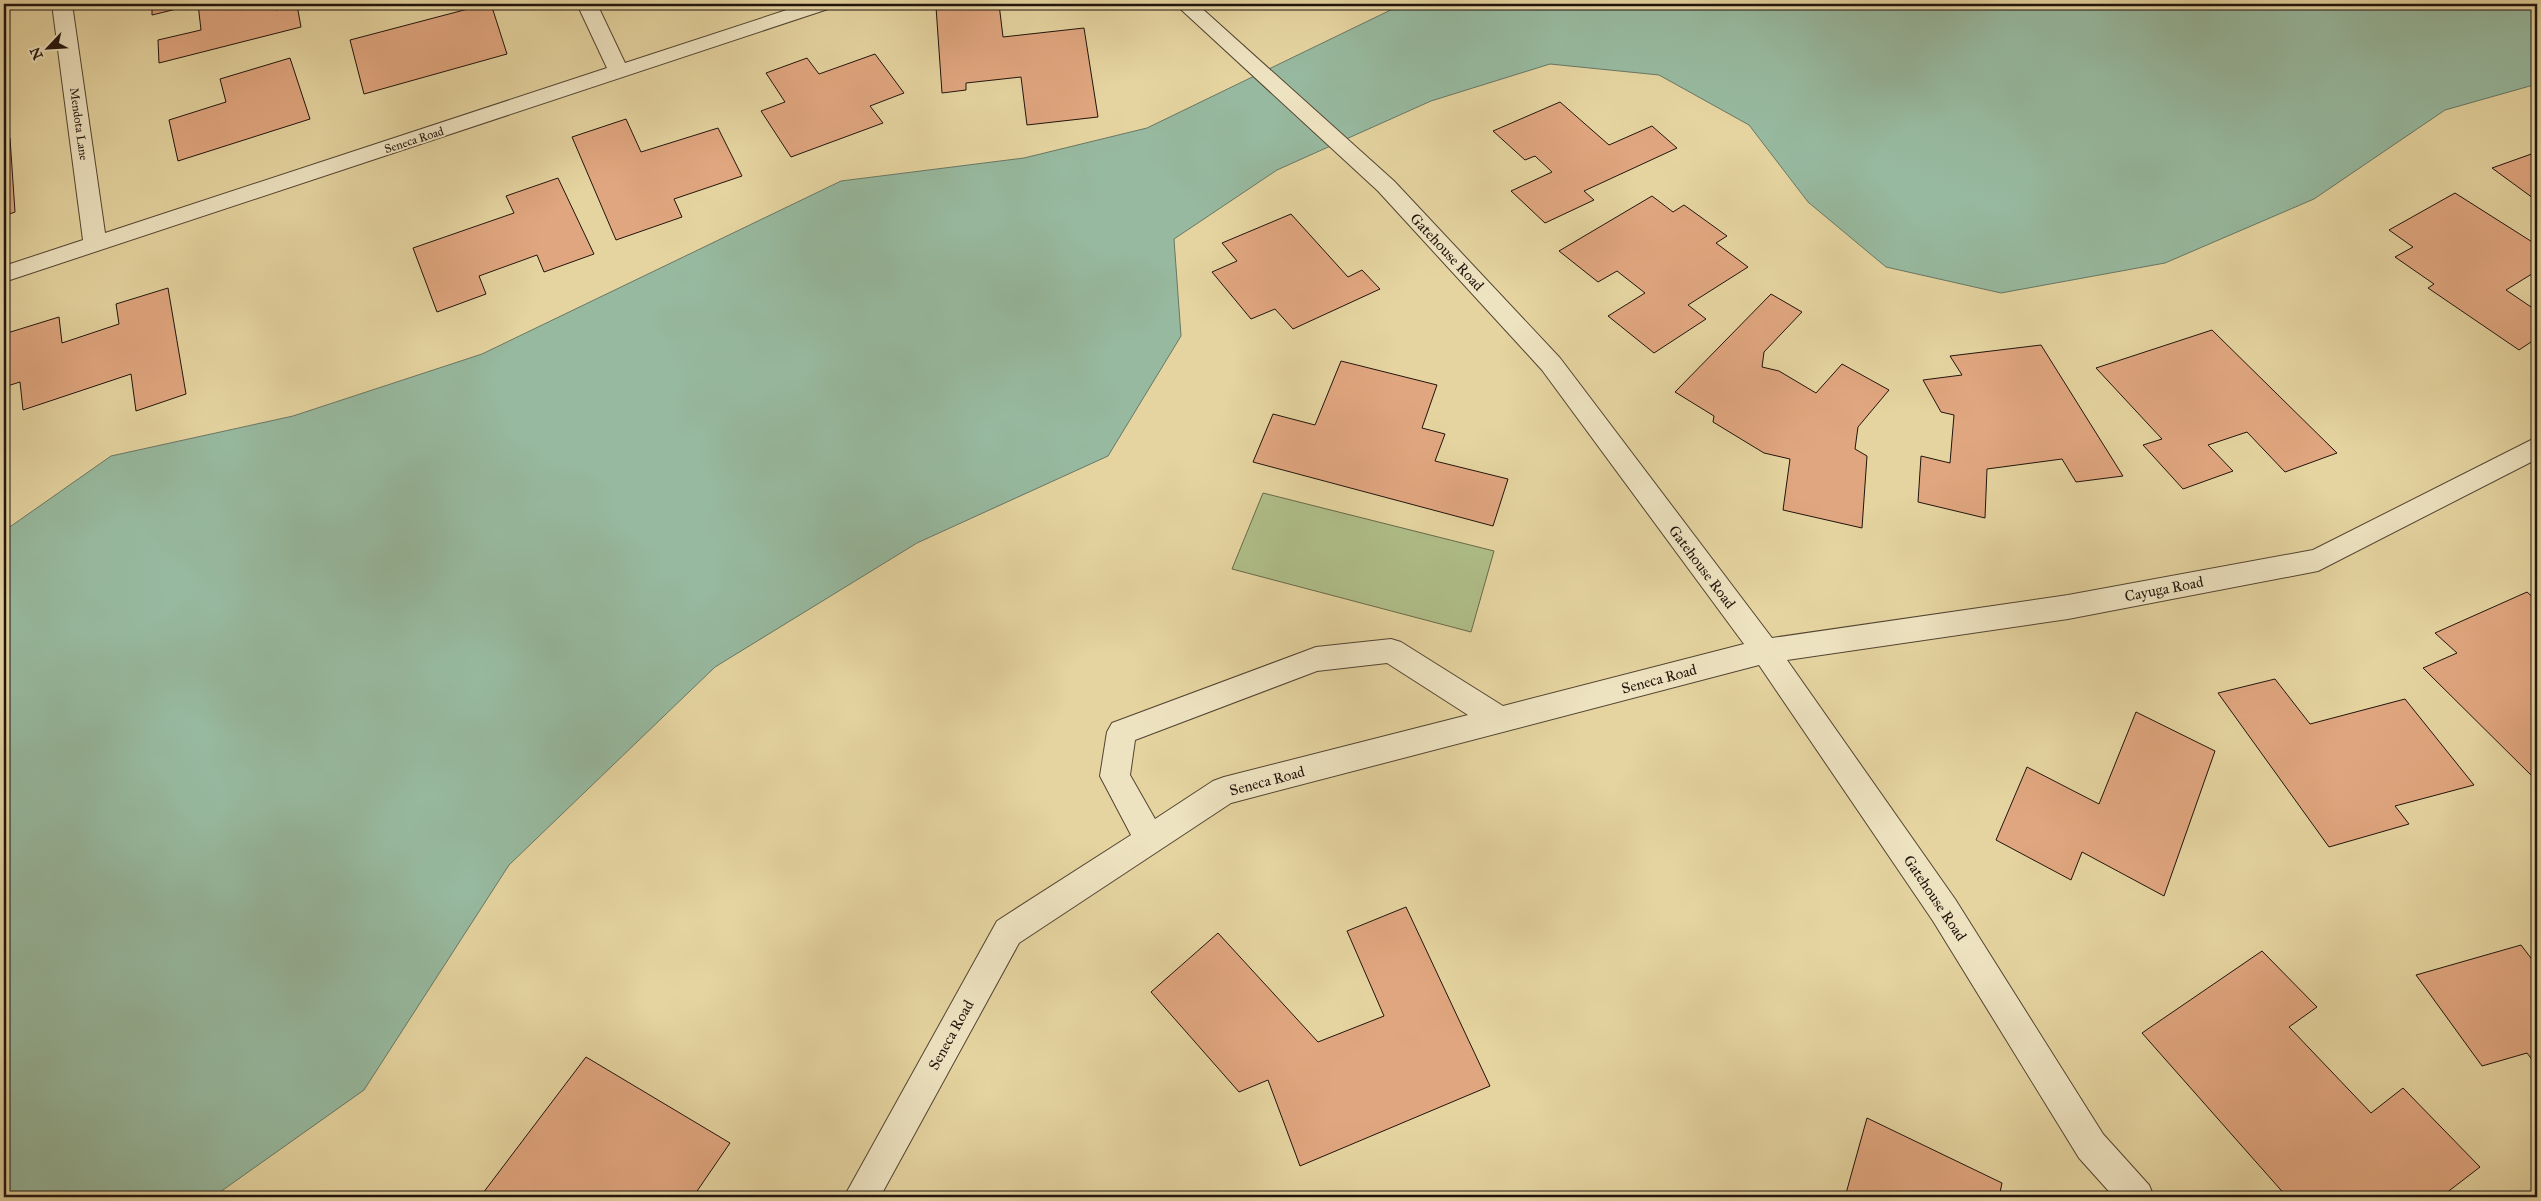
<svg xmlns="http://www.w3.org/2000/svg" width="2541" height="1201" font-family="'IM FELL Great Primer',serif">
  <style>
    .green { fill: #afbe88; stroke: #68694a }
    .water { fill: #97b99f; stroke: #687764 }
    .building { fill: #e0a67f; stroke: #21140c }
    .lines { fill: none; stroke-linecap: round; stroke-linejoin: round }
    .minor-casing { stroke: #524431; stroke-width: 2 }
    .minor { fill: #eee3c1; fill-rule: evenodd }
    .labels { text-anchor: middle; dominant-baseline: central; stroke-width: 4; stroke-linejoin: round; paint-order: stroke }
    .far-street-label { font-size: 12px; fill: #21140c; stroke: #eee3c1 }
    .street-label { font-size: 15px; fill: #21140c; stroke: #eee3c1 }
  </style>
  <rect width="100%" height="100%" fill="#e5d4a0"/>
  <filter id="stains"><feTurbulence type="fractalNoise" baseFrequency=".004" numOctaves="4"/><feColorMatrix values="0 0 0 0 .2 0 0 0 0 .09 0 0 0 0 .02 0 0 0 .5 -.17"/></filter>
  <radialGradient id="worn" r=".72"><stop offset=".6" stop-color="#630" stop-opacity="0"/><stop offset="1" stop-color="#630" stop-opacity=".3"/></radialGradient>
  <path class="green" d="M1263,493L1494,551L1471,632L1232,569Z"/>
  <path class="water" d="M1403,4H2537V84L2445,110L2314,199L2165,263L2001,293L1886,267L1808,202L1749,125L1659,75L1550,64L1431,101L1277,170L1174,239L1181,336L1108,456L917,543L715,667L509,865L364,1090L213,1197H4V531L111,456L293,416L482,354L841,181L1024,158L1147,128Z"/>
  <g class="building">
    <path d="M152,4H197L152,15Z"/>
    <path d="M198,4H275L276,10L297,5L301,27L159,63L158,40L201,30Z"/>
    <path d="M487,4H491L507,54L364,94L350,40Z"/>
    <path d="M972,4H999L1003,37L1084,28L1098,117L1027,125L1021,77L966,83V90L942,93L936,7Z"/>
    <path d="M1277,4H1328V6L1277,5Z"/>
    <path d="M875,54L904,93L870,106L883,123L791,157L761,111L785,102L766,73L807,58L819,74Z"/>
    <path d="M290,58L310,119L178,161L169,120L226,102L220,79Z"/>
    <path d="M1560,102L1609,145L1652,126L1677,148L1584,191L1594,200L1545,223L1511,191L1552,172L1535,156L1525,160L1493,131Z"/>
    <path d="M626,119L641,152L718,128L742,176L674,199L682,217L616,240L572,137Z"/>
    <path d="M10,138L15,212L4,216V139Z"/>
    <path d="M2537,152V201L2492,168Z"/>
    <path d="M558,178L594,254L544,272L537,255L479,276L486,294L437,312L413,248L514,213L506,196Z"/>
    <path d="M2455,193L2537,245V273L2535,272L2506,290L2537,311V338L2519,350L2428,288L2434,284L2395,257L2413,247L2389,230Z"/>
    <path d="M1652,196L1673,212L1684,205L1727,236L1716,243L1748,267L1688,305L1706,319L1654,353L1608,316L1645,293L1617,271L1598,282L1559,251Z"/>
    <path d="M1291,214L1348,277L1362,270L1380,289L1293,329L1275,309L1251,319L1212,272L1237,261L1222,243Z"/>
    <path d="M168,288L186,394L136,411L131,374L23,410L20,382L4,387V334L59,317L62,343L119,324L116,304Z"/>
    <path d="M1771,294L1802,312L1764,352L1762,367L1779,371L1816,393L1842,364L1889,390L1858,427L1855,449L1867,456L1862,528L1783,510L1790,459L1764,453L1713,422L1714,416L1675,392Z"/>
    <path d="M2212,330L2337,453L2285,472L2247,432L2208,445L2233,471L2183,489L2143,445L2162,439L2096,368Z"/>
    <path d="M2041,345L2123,476L2076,482L2062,459L1987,469L1985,518L1918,502L1921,456L1950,463L1954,415L1941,412L1923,380L1962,375L1950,356Z"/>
    <path d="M1341,361L1437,385L1422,428L1445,434L1435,461L1508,479L1493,526L1253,462L1273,414L1315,425Z"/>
    <path d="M2527,592L2537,601V776L2534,778L2423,668L2457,653L2435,633Z"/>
    <path d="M2275,679L2310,724L2405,699L2474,785L2395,806L2409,824L2329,847L2218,693Z"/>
    <path d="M2136,712L2215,751L2164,896L2082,852L2071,880L1996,840L2027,767L2099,804Z"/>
    <path d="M1406,907L1490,1086L1300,1166L1268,1080L1239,1092L1151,992L1218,933L1318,1042L1384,1016L1347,931Z"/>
    <path d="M2521,945L2537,966V1066L2527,1053L2482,1066L2416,975Z"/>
    <path d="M2262,951L2317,1007L2289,1027L2371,1113L2403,1088L2480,1167L2441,1197H2287L2142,1033Z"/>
    <path d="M586,1057L730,1143L693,1197H480Z"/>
    <path d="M1867,1118L2002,1183L1999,1197H1845Z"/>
  </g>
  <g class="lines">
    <g class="minor-casing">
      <g id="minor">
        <path d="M52,4H72L105,233L607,68L577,4H597L625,63L805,4H834L831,8L4,282V266L83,240Z"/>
        <path d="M1175,4H1197L1394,181L1560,358L1772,638L2068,595L2313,550L2537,437V459L2318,571L2068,619L1787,660L1955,899L2103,1134L2149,1185L2154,1197H2114L2079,1158L1933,921L1759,665L1231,803L1019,943L880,1197H844L997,921L1131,835L1100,776L1107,732L1112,723L1316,647L1391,639L1401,642L1503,706L1744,644L1542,370L1378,191ZM1387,663L1468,715L1224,777L1213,781L1155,819L1130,775L1135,740L1317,671Z"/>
      </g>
    </g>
    <use href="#minor" class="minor"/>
  </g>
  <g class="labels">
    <g class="far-street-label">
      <text transform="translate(79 124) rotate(82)">Mendota Lane</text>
      <text transform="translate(414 140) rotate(-18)">Seneca Road</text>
    </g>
    <g class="street-label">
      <text transform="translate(1447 252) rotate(47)">Gatehouse Road</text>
      <text transform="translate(1702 567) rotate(53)">Gatehouse Road</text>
      <text transform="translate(2164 589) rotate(-11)">Cayuga Road</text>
      <text transform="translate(1659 679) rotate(-15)">Seneca Road</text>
      <text transform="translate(1267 781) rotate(-15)">Seneca Road</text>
      <text transform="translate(1935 898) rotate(56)">Gatehouse Road</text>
      <text transform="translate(951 1035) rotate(-61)">Seneca Road</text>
    </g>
  </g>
  <rect width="2541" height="1201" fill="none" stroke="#e5d4a0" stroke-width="20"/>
  <rect x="5" y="5" width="2531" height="1191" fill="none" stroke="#21140c" stroke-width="2.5"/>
  <rect x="10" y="10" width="2521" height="1181" fill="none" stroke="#21140c"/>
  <g transform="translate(48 48) rotate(245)" stroke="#eee3c1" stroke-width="4" paint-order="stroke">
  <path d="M0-4L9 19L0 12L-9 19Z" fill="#21140c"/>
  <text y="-8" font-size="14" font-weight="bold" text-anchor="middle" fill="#21140c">N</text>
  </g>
  <rect width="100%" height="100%" filter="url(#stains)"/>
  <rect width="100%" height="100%" fill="url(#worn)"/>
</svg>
